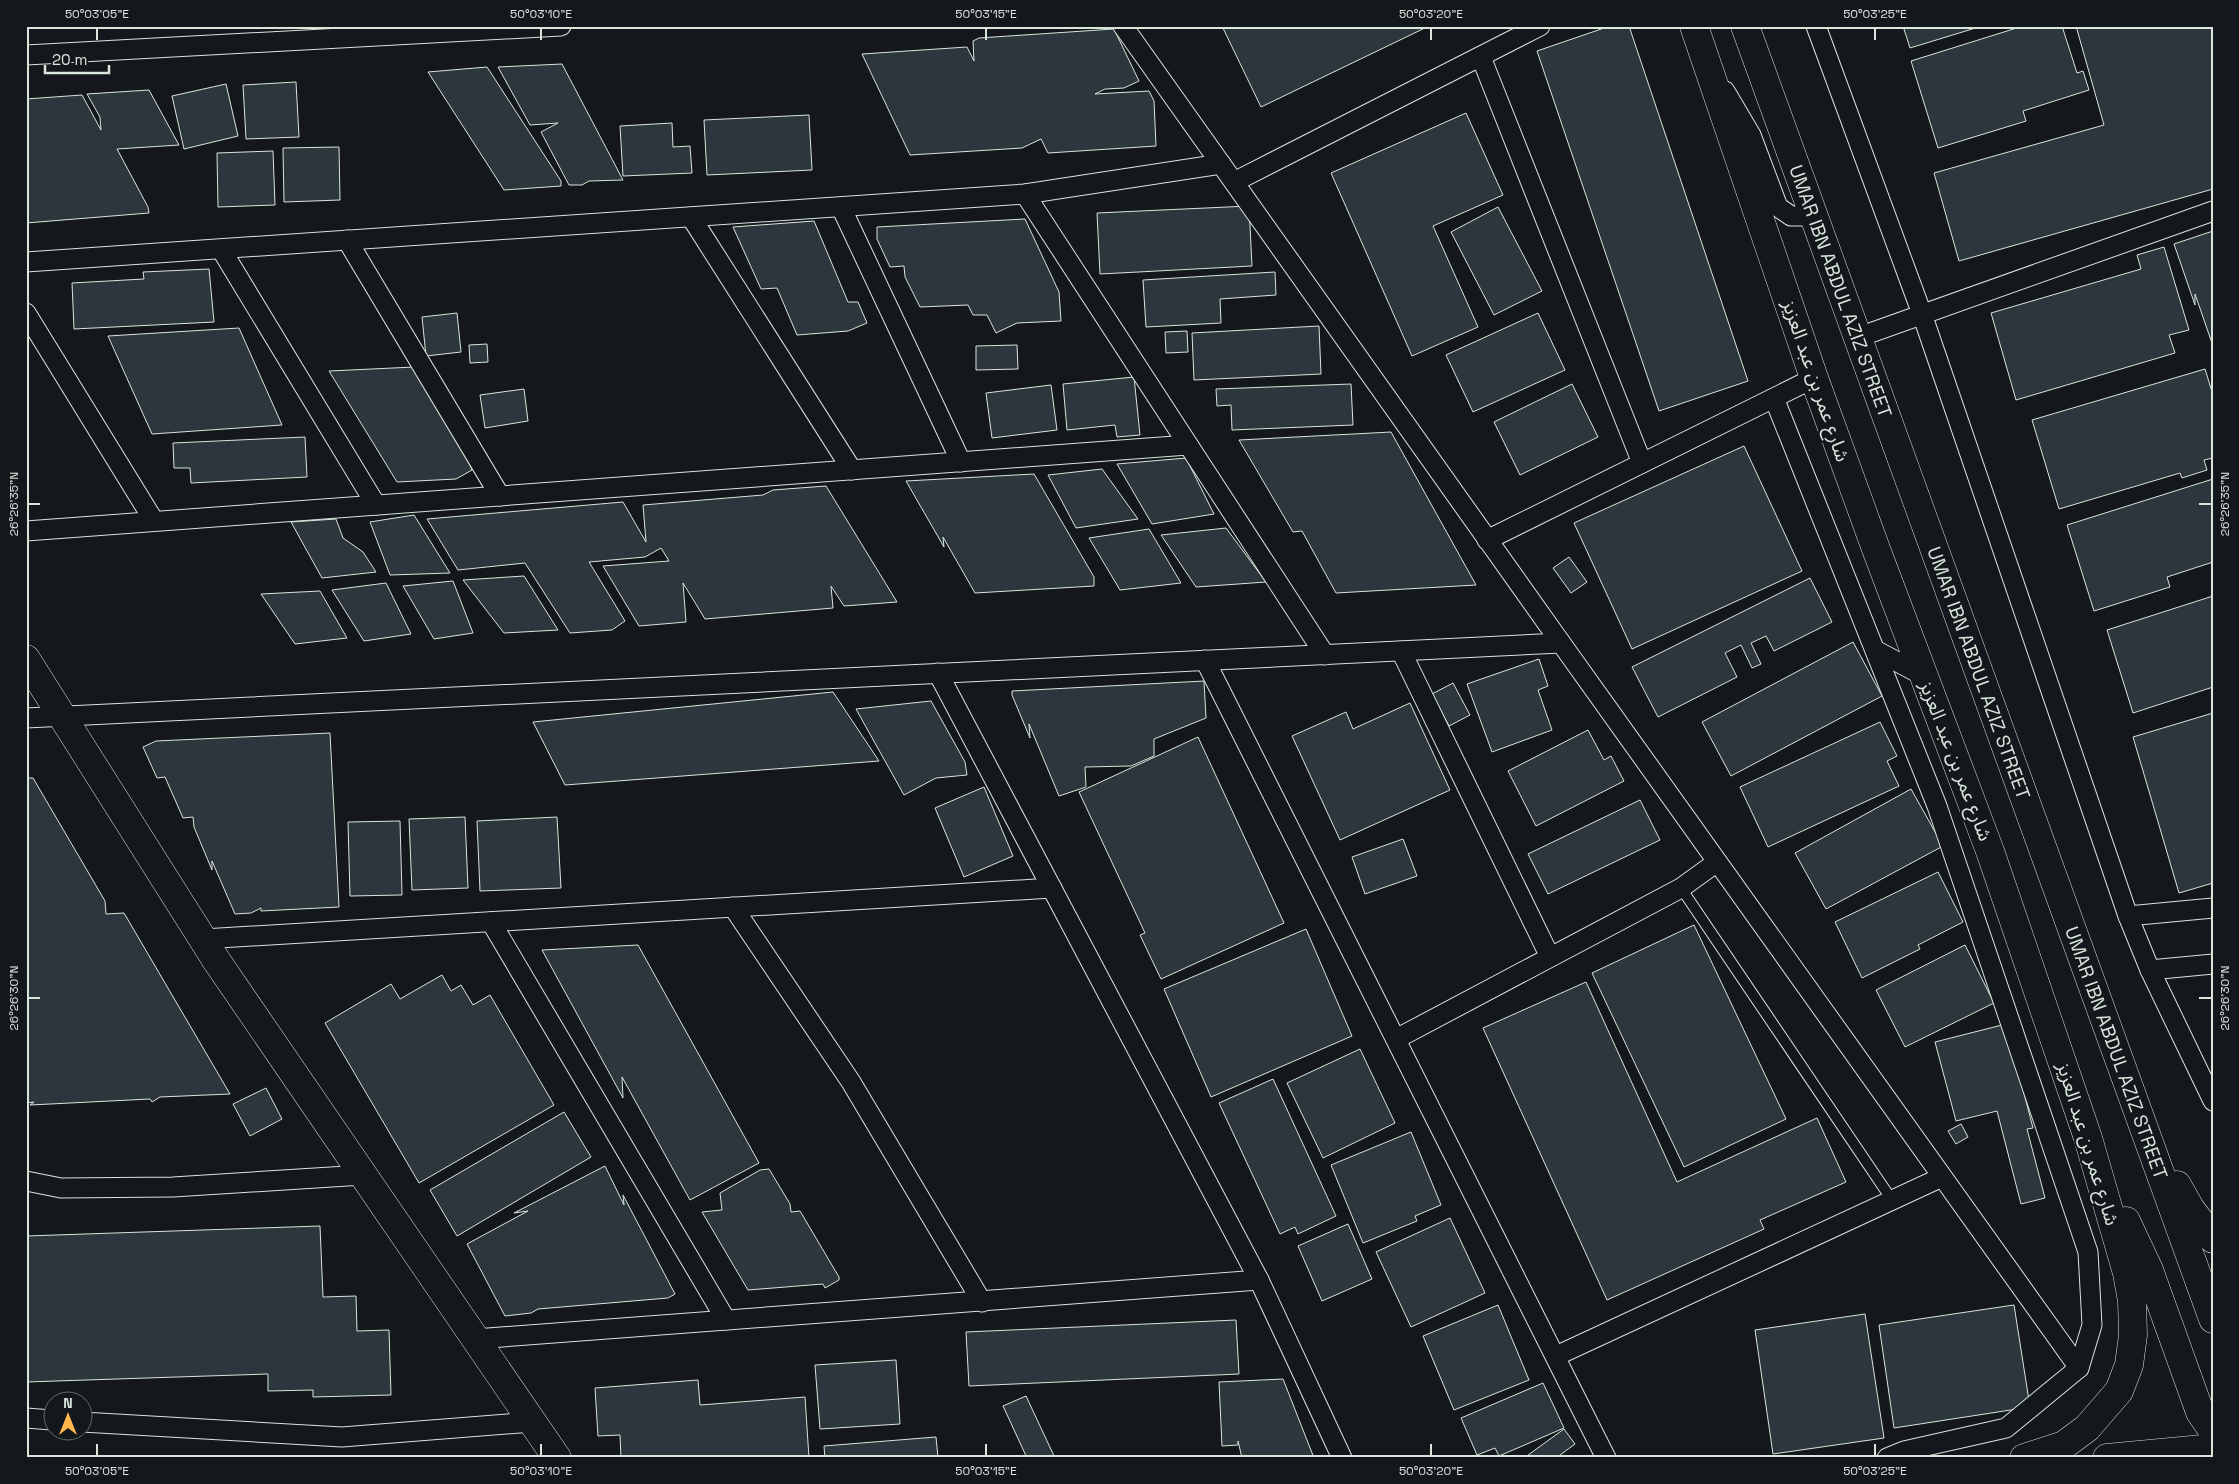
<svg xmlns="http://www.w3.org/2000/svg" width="2239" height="1484" font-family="'Space Grotesk','Noto Sans Arabic',sans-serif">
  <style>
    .building { fill: #2c363c; stroke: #d8e6dc }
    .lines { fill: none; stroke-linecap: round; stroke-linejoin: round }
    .lane-casing { stroke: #d8e6dc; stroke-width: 12 }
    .street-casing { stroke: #d8e6dc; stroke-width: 21 }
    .secondary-casing { stroke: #d8e6dc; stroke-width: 29 }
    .primary-casing { stroke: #d8e6dc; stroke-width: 29 }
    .lane { stroke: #14181c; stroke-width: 10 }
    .street { stroke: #14181c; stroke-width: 19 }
    .secondary { stroke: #14181c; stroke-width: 28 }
    .primary { stroke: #14181c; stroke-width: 28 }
    .ticks { fill: none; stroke: #d8e6dc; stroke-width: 2 }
    .labels { text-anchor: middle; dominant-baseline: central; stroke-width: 4; stroke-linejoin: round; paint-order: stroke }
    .street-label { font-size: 19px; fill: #d8e6dc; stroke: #14181c }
    .neatline { fill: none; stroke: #d8e6dc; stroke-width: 2 }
    .ticks-label { font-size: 12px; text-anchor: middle; fill: #d8e6dc }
  </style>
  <rect width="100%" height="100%" fill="#14181c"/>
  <g class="building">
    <path d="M1222,26H1429L1261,107Z"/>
    <path d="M1610,26H1629L1748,381L1659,411L1537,51Z"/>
    <path d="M1903,26H1982L1910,48Z"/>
    <path d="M2023,26H2062L2077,73L2083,71L2089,90L2023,111L2026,121L1938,148L1911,61Z"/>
    <path d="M2076,26H2213V189L1959,261L1934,173L2104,125Z"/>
    <path d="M1114,29L1139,81L1124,88L1105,89L1095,94L1149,91L1154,101L1156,146L1048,153L1041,139L1022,148L910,155L862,54L967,47L974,61L973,41L979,38Z"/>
    <path d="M562,64L623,180L589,181L582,185H569L541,132L558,123L530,125L498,67Z"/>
    <path d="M487,67L561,181V186L504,190L428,72Z"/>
    <path d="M296,82L299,137L246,139L243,85Z"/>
    <path d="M226,84L238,136L184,149L172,96Z"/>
    <path d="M149,90L179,145L117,149L148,207L149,213L26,223V99L82,95L101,130L100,117L87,94Z"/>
    <path d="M1466,113L1503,195L1433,226L1478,327L1412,356L1331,173Z"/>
    <path d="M809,115L812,170L707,175L704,120Z"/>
    <path d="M672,123L673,147L690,146L692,173L623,176L620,126Z"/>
    <path d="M339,147L340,200L284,202L283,148Z"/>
    <path d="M273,151L275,205L218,207L217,153Z"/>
    <path d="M1249,206L1252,266L1100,274L1097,213Z"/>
    <path d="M1498,207L1542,291L1494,315L1451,232Z"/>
    <path d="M1025,219L1059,292L1061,321L1017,323L996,333L987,315H973L968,305L920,307L905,277L904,266L890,267L877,239V227Z"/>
    <path d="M814,221L848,302H858L867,323L848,331L797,335L777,288L761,289L733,227Z"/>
    <path d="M2213,231V346L2195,294V305L2174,244Z"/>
    <path d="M2164,247L2189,330L2169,335L2175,353L2016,400L1991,313L2141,269L2137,255Z"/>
    <path d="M209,269L214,322L74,329L72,283L144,279L143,272Z"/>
    <path d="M1275,272L1276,295L1220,299L1221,323L1146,327L1143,280Z"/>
    <path d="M457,313L461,352L426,356L422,317Z"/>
    <path d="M1538,313L1565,370L1473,412L1446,355Z"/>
    <path d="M1319,326L1321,374L1194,380L1192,333Z"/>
    <path d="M239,328L282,425L152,434L108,336Z"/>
    <path d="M1187,331L1188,352L1166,353L1165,332Z"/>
    <path d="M487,344L488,362L470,363L469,345Z"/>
    <path d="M1017,345L1018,369L976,370V346Z"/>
    <path d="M414,367L471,467L472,470L456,479L397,482L329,371Z"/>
    <path d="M2205,369L2213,395V458L2204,460L2207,470L2182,478L2180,473L2059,509L2032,420Z"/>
    <path d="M1134,377L1140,435L1117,437L1115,425L1067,430L1063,384Z"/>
    <path d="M1351,384L1353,425L1232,430L1231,405L1217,406L1216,389Z"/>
    <path d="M1572,384L1598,437L1520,475L1494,422Z"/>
    <path d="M1051,385L1057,430L992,438L986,393Z"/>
    <path d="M524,389L528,421L485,428L480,395Z"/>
    <path d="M1391,432L1476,585L1336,593L1302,531L1293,532L1239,440Z"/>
    <path d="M305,437L307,477L191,483L190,468H174L173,443Z"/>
    <path d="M1744,446L1802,571L1632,649L1574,523Z"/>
    <path d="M1186,458L1214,514L1152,524L1117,464Z"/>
    <path d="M1102,469L1138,519L1076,528L1048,475Z"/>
    <path d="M1034,474L1094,577V586L975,593L943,537L944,547L906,481Z"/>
    <path d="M2213,479V562L2167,577L2170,587L2094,611L2067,525Z"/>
    <path d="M826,486L897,602L844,606L831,586L833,608L705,619L683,583L686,622L639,626L603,566L669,561L661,548L645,557L589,562L625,621L612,630L570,633L525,563L458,570L427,519L623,502L646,542L643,505L763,495L773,490Z"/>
    <path d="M414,515L450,573L390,575L370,522Z"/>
    <path d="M336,519L343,538L363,552L376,572L322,578L291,522Z"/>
    <path d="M1226,528L1266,582L1196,587L1161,535Z"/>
    <path d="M1149,529L1181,583L1120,590L1089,538Z"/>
    <path d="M1569,557L1587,582L1571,593L1553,568Z"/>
    <path d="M524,576L558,630L504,633L463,580Z"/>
    <path d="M1810,578L1832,622L1774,651L1766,636L1751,643L1761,664L1752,668L1741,645L1725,653L1737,677L1658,717L1632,667Z"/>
    <path d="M453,581L473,633L434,639L403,586Z"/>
    <path d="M386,583L411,634L364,641L332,590Z"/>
    <path d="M320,591L347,638L295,644L261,594Z"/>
    <path d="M2213,596V687L2133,713L2107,630Z"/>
    <path d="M1853,642L1882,696L1731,776L1702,722Z"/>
    <path d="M1539,659L1548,686L1538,690L1552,730L1492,752L1467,684Z"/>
    <path d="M1204,681L1206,718L1154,739V756L1131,766L1085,767L1086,787L1059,796L1029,724L1030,738L1012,695V691Z"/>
    <path d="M1453,683L1470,715L1449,726L1432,694Z"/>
    <path d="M833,692L879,761L565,785L533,722Z"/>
    <path d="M931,701L965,762L967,775L936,778L904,795L856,709Z"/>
    <path d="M1410,703L1450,790L1340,840L1292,736L1346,712L1353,729Z"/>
    <path d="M2213,713V883L2179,893L2133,737Z"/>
    <path d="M1880,722L1897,756L1887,761L1899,786L1768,847L1740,787Z"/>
    <path d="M1588,730L1604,760L1611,756L1624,781L1536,826L1508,771Z"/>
    <path d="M330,733L339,907L261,911V908L251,913L235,914L212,861V870L194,827L193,817L183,818L165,777L157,778L143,747L156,741Z"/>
    <path d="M1198,737L1284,923L1161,979L1140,935L1145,933L1079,792Z"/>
    <path d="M26,778H33L105,901L106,914L124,913L230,1094L160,1097L152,1102L150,1099L30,1105L34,1102L26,1103Z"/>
    <path d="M984,787L1013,856L964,877L935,808Z"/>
    <path d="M1911,789L1943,846L1826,909L1795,853Z"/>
    <path d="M1640,800L1660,840L1548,894L1528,854Z"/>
    <path d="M465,817L468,888L412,890L409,819Z"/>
    <path d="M557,817L561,888L480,891L477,821Z"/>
    <path d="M400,821L402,895L350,896L348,822Z"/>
    <path d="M1403,839L1417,876L1365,894L1352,857Z"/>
    <path d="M1938,872L1963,922L1918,945L1920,949L1862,978L1835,922Z"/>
    <path d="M1694,925L1786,1119L1684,1167L1592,973Z"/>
    <path d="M1306,929L1352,1036L1211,1097L1164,989Z"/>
    <path d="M638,945L759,1163L690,1200L622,1077L623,1098L542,950Z"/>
    <path d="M1965,945L1994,1003L1905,1047L1876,990Z"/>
    <path d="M442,975L451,991L461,985L473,1005L490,995L554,1105L419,1183L325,1023L391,984L400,999Z"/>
    <path d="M1586,982L1677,1182L1817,1118L1846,1182L1760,1220L1764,1229L1607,1300L1483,1028Z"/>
    <path d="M2006,1024L2033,1128L2027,1129L2045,1198L2021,1204L1997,1111L1956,1121L1935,1042Z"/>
    <path d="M1360,1049L1395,1123L1323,1158L1287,1083Z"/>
    <path d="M1273,1079L1336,1216L1298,1234L1295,1227L1280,1234L1219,1103Z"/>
    <path d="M266,1088L282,1119L250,1136L233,1104Z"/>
    <path d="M564,1112L591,1157L457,1236L430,1190Z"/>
    <path d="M1961,1124L1968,1137L1956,1144L1948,1131Z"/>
    <path d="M1411,1132L1441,1205L1415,1216L1417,1221L1363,1243L1331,1165Z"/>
    <path d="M605,1166L624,1205L623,1195L675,1294L668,1298L538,1309L531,1313L505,1316L467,1244L528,1211L514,1213Z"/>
    <path d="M769,1169L790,1204L791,1212L800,1211L839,1277V1280L825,1288L823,1284L748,1290L702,1212L722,1210L720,1193L760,1170Z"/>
    <path d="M1450,1218L1485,1293L1411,1327L1376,1252Z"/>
    <path d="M1348,1224L1372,1279L1322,1301L1298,1246Z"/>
    <path d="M320,1226L323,1297L356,1296L357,1331L389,1330L391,1395L313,1397V1390L268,1391V1374L26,1382V1236Z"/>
    <path d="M1498,1305L1529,1380L1454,1410L1423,1336Z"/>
    <path d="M2014,1305L2030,1407L1894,1428L1879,1325Z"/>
    <path d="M1865,1314L1884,1438L1773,1454L1755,1330Z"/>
    <path d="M1236,1320L1239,1374L969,1386L966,1332Z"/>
    <path d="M896,1360L900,1424L820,1429L815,1365Z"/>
    <path d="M1283,1379L1314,1458H1242L1238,1441V1445L1222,1446L1219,1382Z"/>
    <path d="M698,1380L700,1405L805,1397L809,1458H621L620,1435L598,1436L595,1388Z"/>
    <path d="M1543,1383L1564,1428L1499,1456L1495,1448L1477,1455L1461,1418Z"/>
    <path d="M1026,1396L1055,1458H1027L1003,1406Z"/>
    <path d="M1564,1429L1575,1444L1556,1458H1524Z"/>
    <path d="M936,1437L938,1458H825L824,1446Z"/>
  </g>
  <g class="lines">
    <g class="lane-casing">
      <path id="lane" d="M1681,888L1892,1200"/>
    </g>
    <g class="street-casing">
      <g id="street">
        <path d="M1123,26L1561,643L2079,1368"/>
        <path d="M1816,26L1922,314L2128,916L2150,970L2213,1101"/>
        <path d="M26,55L561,26"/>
        <path d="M1481,57L1642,463"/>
        <path d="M1725,91L1751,135L1778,207L1791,216H1814"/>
        <path d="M1234,182L1540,26"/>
        <path d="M1025,194L1325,655"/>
        <path d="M841,207L961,462"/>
        <path d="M691,217L852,470"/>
        <path d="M347,240L500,496"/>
        <path d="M221,249L376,505"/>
        <path d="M26,262L1025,194L1221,164"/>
        <path d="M26,313L154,521"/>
        <path d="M1859,337L2213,211"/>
        <path d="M1774,398L1937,806L2088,1252L2092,1325L2079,1368L2006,1428L1904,1451L1887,1458"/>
        <path d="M26,531L1188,445"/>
        <path d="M1487,540L1814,378"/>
        <path d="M1875,650L1924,676"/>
        <path d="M1401,651L1550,957"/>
        <path d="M1205,660L1606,1458"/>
        <path d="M938,673L1259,1280L1342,1458"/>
        <path d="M26,718L1561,643"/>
        <path d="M733,907L851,1082L982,1302"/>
        <path d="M2128,916L2213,908"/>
        <path d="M491,922L726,1320"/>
        <path d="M203,939L1052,888"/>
        <path d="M2150,970L2213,964"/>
        <path d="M1396,1039L1681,888L1717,862"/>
        <path d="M26,1181L61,1188L173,1187L363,1175"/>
        <path d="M475,1339L1259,1280"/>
        <path d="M1556,1356L1942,1177"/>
        <path d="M26,1418L52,1420"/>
        <path d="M82,1422L342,1437L532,1422"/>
      </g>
    </g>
    <g class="secondary-casing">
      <g id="secondary">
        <path d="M1694,26L1814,378L1876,549L1990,851L2088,1138L2127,1273L2132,1301L2133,1335L2129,1365L2119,1391L2087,1428L2064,1445L2024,1458"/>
        <path id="s1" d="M1745,26L2213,1319"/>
        <path d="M26,659L216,960L557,1458"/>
        <path d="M2177,1185L2190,1208L2213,1239"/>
        <path d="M2126,1221L2149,1270L2200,1412L2213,1431"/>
      </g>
    </g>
    <g class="primary-casing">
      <path id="primary" d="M2107,1458L2213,1448"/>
    </g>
    <use href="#lane" class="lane"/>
    <use href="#street" class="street"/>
    <use href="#secondary" class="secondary"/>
    <use href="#primary" class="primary"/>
  </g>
  <path class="ticks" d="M97,28V40M541,28V40M986,28V40M1431,28V40M1875,28V40M28,504H40M2199,504H2212M28,998H40M2199,998H2212M97,1444V1456M541,1444V1456M986,1444V1456M1431,1444V1456M1875,1444V1456"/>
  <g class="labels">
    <g class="street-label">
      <text stroke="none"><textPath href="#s1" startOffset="282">UMAR IBN ABDUL AZIZ STREET</textPath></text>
      <text transform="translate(1816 381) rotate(71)">شارع عمر بن عبد العزيز</text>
      <text stroke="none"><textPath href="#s1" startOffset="688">UMAR IBN ABDUL AZIZ STREET</textPath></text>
      <text transform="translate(1956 761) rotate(69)">شارع عمر بن عبد العزيز</text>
      <text stroke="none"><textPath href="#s1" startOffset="1092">UMAR IBN ABDUL AZIZ STREET</textPath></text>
      <text transform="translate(2088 1144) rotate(73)">شارع عمر بن عبد العزيز</text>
    </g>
  </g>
  <rect width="2239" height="1484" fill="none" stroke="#14181c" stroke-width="55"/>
  <g transform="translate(68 1416)"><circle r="24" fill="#14181c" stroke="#626a69"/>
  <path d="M0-4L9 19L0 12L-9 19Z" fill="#ffb74d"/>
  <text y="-8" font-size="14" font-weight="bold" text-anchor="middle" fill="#d8e6dc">N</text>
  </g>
  <path d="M45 65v8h64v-8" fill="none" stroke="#d8e6dc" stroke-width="2.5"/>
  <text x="52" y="65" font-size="15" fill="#d8e6dc" stroke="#14181c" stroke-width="4" paint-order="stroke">20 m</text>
  <rect x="28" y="28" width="2184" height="1428" class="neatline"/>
  <g class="ticks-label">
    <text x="97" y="18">50°03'05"E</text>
    <text x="541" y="18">50°03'10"E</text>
    <text x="986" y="18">50°03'15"E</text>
    <text x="1431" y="18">50°03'20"E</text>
    <text x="1875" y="18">50°03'25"E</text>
    <text transform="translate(14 504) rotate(-90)" y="4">26°26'35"N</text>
    <text transform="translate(2225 504) rotate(-90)" y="4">26°26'35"N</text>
    <text transform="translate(14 998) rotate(-90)" y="4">26°26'30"N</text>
    <text transform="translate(2225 998) rotate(-90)" y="4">26°26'30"N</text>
    <text x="97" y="1475">50°03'05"E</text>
    <text x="541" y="1475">50°03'10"E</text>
    <text x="986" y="1475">50°03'15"E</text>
    <text x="1431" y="1475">50°03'20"E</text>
    <text x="1875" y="1475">50°03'25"E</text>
  </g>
</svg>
